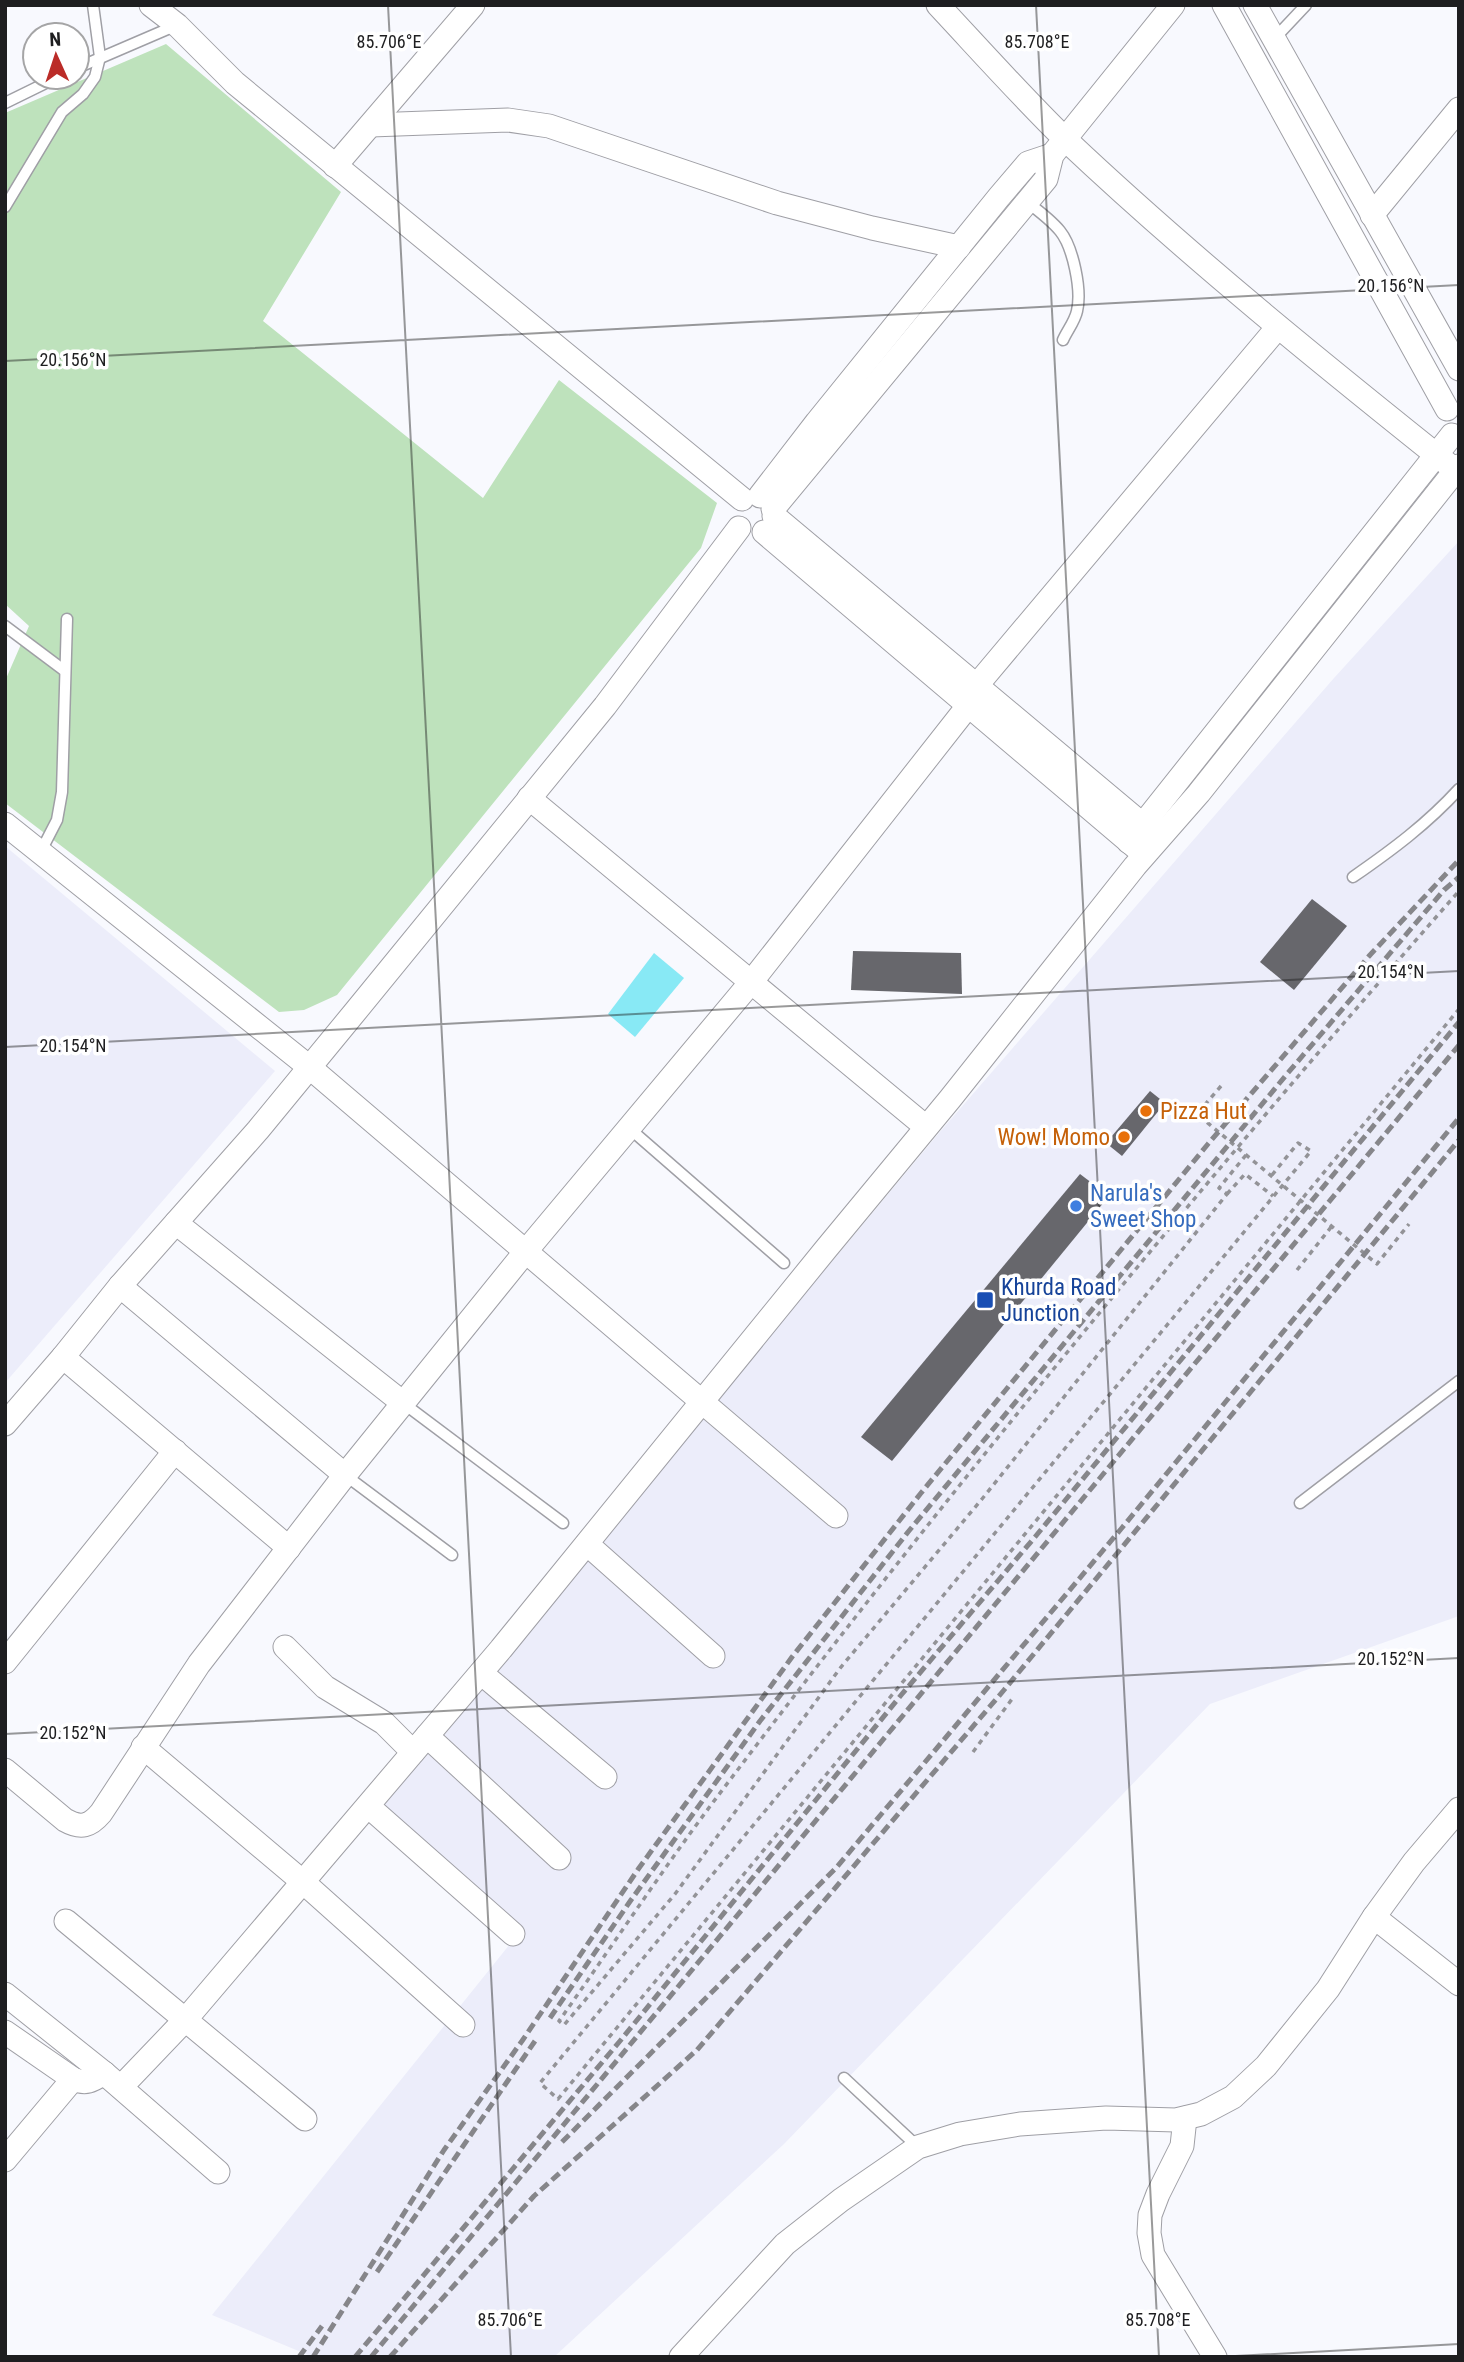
<svg xmlns="http://www.w3.org/2000/svg" width="1464" height="2362" font-family="'Roboto Condensed',sans-serif">
  <style>
    .built { fill: #ecedfa }
    .green { fill: #bee2bc }
    .water { fill: #88e9f5 }
    .building { fill: #67676c }
    .lines { fill: none; stroke-linecap: round; stroke-linejoin: round }
    .service-casing { stroke: #9f9fa5; stroke-width: 13 }
    .minor-casing { stroke: #9f9fa5; stroke-width: 25 }
    .path { stroke: #939397; stroke-width: 3.5; stroke-dasharray: 5 5; stroke-linecap: butt }
    .service { stroke: #fff; stroke-width: 10 }
    .minor { stroke: #fff; stroke-width: 23 }
    .rail { stroke: #86868a; stroke-width: 5; stroke-dasharray: 10 5; stroke-linecap: butt }
    .ticks { fill: none; stroke: #1e1e20; stroke-width: 2; stroke-opacity: 0.45 }
    .food-dot { fill: #e8710a; stroke: #fff; stroke-width: 2.5 }
    .shop-dot { fill: #3f7fe0; stroke: #fff; stroke-width: 2.5 }
    .transit-dot { fill: #1a4fb4; stroke: #fff; stroke-width: 2.5 }
    .labels { text-anchor: middle; dominant-baseline: central; stroke-width: 7; stroke-linejoin: round; paint-order: stroke }
    .food-label { font-size: 23px; fill: #c56008; stroke: #fff; text-anchor: start }
    .shop-label { font-size: 23px; fill: #366cbe; stroke: #fff; text-anchor: start }
    .transit-label { font-size: 23px; fill: #164399; stroke: #fff; text-anchor: start }
    .ticks-label { font-size: 18px; text-anchor: middle; fill: #1e1e20; stroke: #fff; stroke-width: 7; stroke-linejoin: round; paint-order: stroke }
  </style>
  <rect width="100%" height="100%" fill="#f8f9fe"/>
  <g class="built">
    <path d="M1459,541V1616L1210,1704L784,2144L554,2357H313L212,2315L518,1934L371,1815L939,1133L1334,678Z"/>
    <path d="M5,846L275,1071L5,1383Z"/>
  </g>
  <path class="green" d="M166,44L341,192L263,321L483,498L559,380L717,503L701,548L337,995L304,1010L279,1012L5,803V681L29,626L5,604V113Z"/>
  <path class="water" d="M654,953L684,978L635,1037L608,1014Z"/>
  <g class="building">
    <path d="M1312,899L1347,926L1294,990L1260,962Z"/>
    <path d="M853,951L961,953L962,994L851,990Z"/>
    <path d="M1150,1091L1165,1103L1122,1156L1106,1143Z"/>
    <path d="M1080,1174L1109,1196L892,1461L861,1437Z"/>
  </g>
  <g class="lines">
    <g class="service-casing">
      <g id="service">
        <path d="M1274,39L1306,5"/>
        <path d="M77,68L177,25"/>
        <path d="M5,103L58,77"/>
        <path d="M1027,202C1039,211 1051,220 1060,231C1073,247 1082,290 1077,311C1075,321 1067,331 1063,340"/>
        <path d="M5,207L62,112L83,94L95,77L100,57L93,5"/>
        <path d="M5,626L65,671"/>
        <path d="M40,853L57,820L62,792L67,619"/>
        <path d="M1353,877C1392,850 1427,824 1459,789"/>
        <path d="M629,1128L784,1263"/>
        <path d="M403,1403L563,1523"/>
        <path d="M345,1475L452,1555"/>
        <path d="M1300,1503L1459,1381"/>
        <path d="M844,2078L918,2147"/>
      </g>
    </g>
    <g class="minor-casing">
      <g id="minor">
        <path d="M151,5L177,25L235,83L742,499"/>
        <path d="M938,5C980,50 1022,97 1066,140C1191,258 1325,366 1459,473"/>
        <path d="M1224,5L1447,409"/>
        <path d="M1255,5L1459,369"/>
        <path d="M371,125L508,120L549,126L777,203L872,228L959,247"/>
        <path d="M335,166L473,5"/>
        <path d="M1372,215L1459,109"/>
        <path d="M760,496L817,422L999,197L1028,163L1052,155"/>
        <path d="M773,509L1046,179L1052,155L1173,5"/>
        <path d="M774,516L1155,835"/>
        <path d="M764,532L1139,850"/>
        <path d="M977,685L1278,327"/>
        <path d="M529,798L926,1127"/>
        <path d="M5,824L308,1066L836,1516"/>
        <path d="M1129,842L1452,435"/>
        <path d="M176,1223L403,1403"/>
        <path d="M120,1286L345,1475"/>
        <path d="M63,1357L289,1548"/>
        <path d="M5,1424L63,1357L120,1286L258,1130L355,1012L605,706L739,528"/>
        <path d="M587,1544L713,1656"/>
        <path d="M285,1647L325,1687L384,1723L413,1752"/>
        <path d="M5,1662L175,1451"/>
        <path d="M481,1673L605,1777"/>
        <path d="M427,1736L559,1858"/>
        <path d="M143,1747L303,1882L463,2025"/>
        <path d="M5,1770L65,1820C81,1829 90,1826 101,1813L199,1664L345,1475L526,1251L752,981L968,706"/>
        <path d="M368,1806L513,1934"/>
        <path d="M1374,1917L1459,1984"/>
        <path d="M66,1921L305,2119"/>
        <path d="M5,1994L104,2073L218,2172"/>
        <path d="M5,2032L73,2079C87,2085 93,2080 104,2073"/>
        <path d="M121,2087L186,2019L501,1649L826,1249L950,1099L1135,866L1199,793L1459,466"/>
        <path d="M1185,2118L1182,2146L1158,2194L1150,2215L1149,2233L1153,2255L1215,2357"/>
        <path d="M5,2160L73,2079"/>
        <path d="M681,2357L785,2244L841,2200L918,2147L960,2134L1020,2124L1106,2118L1176,2120L1201,2114L1233,2097L1266,2066L1328,1989L1374,1917L1414,1862L1459,1809"/>
      </g>
    </g>
    <g class="path">
      <path d="M1221,1086L1197,1114L1377,1264L1409,1224"/>
      <path d="M1246,1155L1219,1188L1227,1194L982,1499L841,1667L675,1894L564,2025L559,2021C611,1948 660,1873 714,1801C950,1489 1200,1185 1459,891"/>
      <path d="M1272,1175L1298,1143L1311,1151L540,2083L558,2099L1459,1009"/>
      <path d="M1227,1194L1245,1174L1273,1196"/>
      <path d="M1297,1270L1332,1226"/>
      <path d="M973,1752L1012,1699"/>
    </g>
    <use href="#service" class="service"/>
    <use href="#minor" class="minor"/>
    <g class="rail">
      <path d="M550,2018L631,1900L760,1721L908,1532L1287,1074L1444,890L1459,877"/>
      <path d="M562,2142L836,1868L1121,1529L1459,1118"/>
      <path d="M377,2272L535,2041"/>
      <path d="M299,2357L322,2326"/>
      <path d="M313,2357L444,2150L522,2041L639,1868L792,1657L921,1493L1208,1144L1370,955L1459,860"/>
      <path d="M355,2357L620,2041L902,1694L1035,1537L1459,1022"/>
      <path d="M371,2357L1459,1045"/>
      <path d="M390,2357L534,2196L697,2050L1004,1690L1459,1140"/>
    </g>
  </g>
  <path class="ticks" d="M388,5L511,2357M1036,5L1159,2357M5,361L1459,285M5,1047L1459,971M5,1734L1459,1658M1217,2357L1459,2344"/>
  <g class="food-dot">
    <circle cx="1146" cy="1111" r="7"/>
    <circle cx="1124" cy="1137" r="7"/>
  </g>
  <circle class="shop-dot" cx="1076" cy="1206" r="7"/>
  <rect class="transit-dot" x="976" y="1291" width="18" height="18" rx="3.5"/>
  <g class="labels">
    <g class="food-label">
      <text x="1160" y="1111">Pizza Hut</text>
      <text x="1110" y="1137" text-anchor="end">Wow! Momo</text>
    </g>
    <g class="shop-label">
      <text x="1090" y="1193">Narula's<tspan x="1090" dy="26">Sweet Shop</tspan></text>
    </g>
    <g class="transit-label">
      <text x="1001" y="1287">Khurda Road<tspan x="1001" dy="26">Junction</tspan></text>
    </g>
  </g>
  <g class="ticks-label">
    <text x="389" y="48">85.706°E</text>
    <text x="1037" y="48">85.708°E</text>
    <text x="1391" y="292">20.156°N</text>
    <text x="73" y="366">20.156°N</text>
    <text x="1391" y="978">20.154°N</text>
    <text x="73" y="1052">20.154°N</text>
    <text x="1391" y="1665">20.152°N</text>
    <text x="73" y="1739">20.152°N</text>
    <text x="510" y="2326">85.706°E</text>
    <text x="1158" y="2326">85.708°E</text>
  </g>
  <rect width="1464" height="2362" fill="none" stroke="#1e1e20" stroke-width="14"/>
  <g transform="translate(56 56) rotate(357)"><circle r="33" fill="#ffffff" stroke="#a5a5a6" stroke-width="2"/>
  <path d="M0-5L12 26L0 18L-12 26Z" fill="#bb2c28"/>
  <text y="-10" font-size="19" font-weight="bold" text-anchor="middle" fill="#1e1e20">N</text>
  </g>
</svg>
